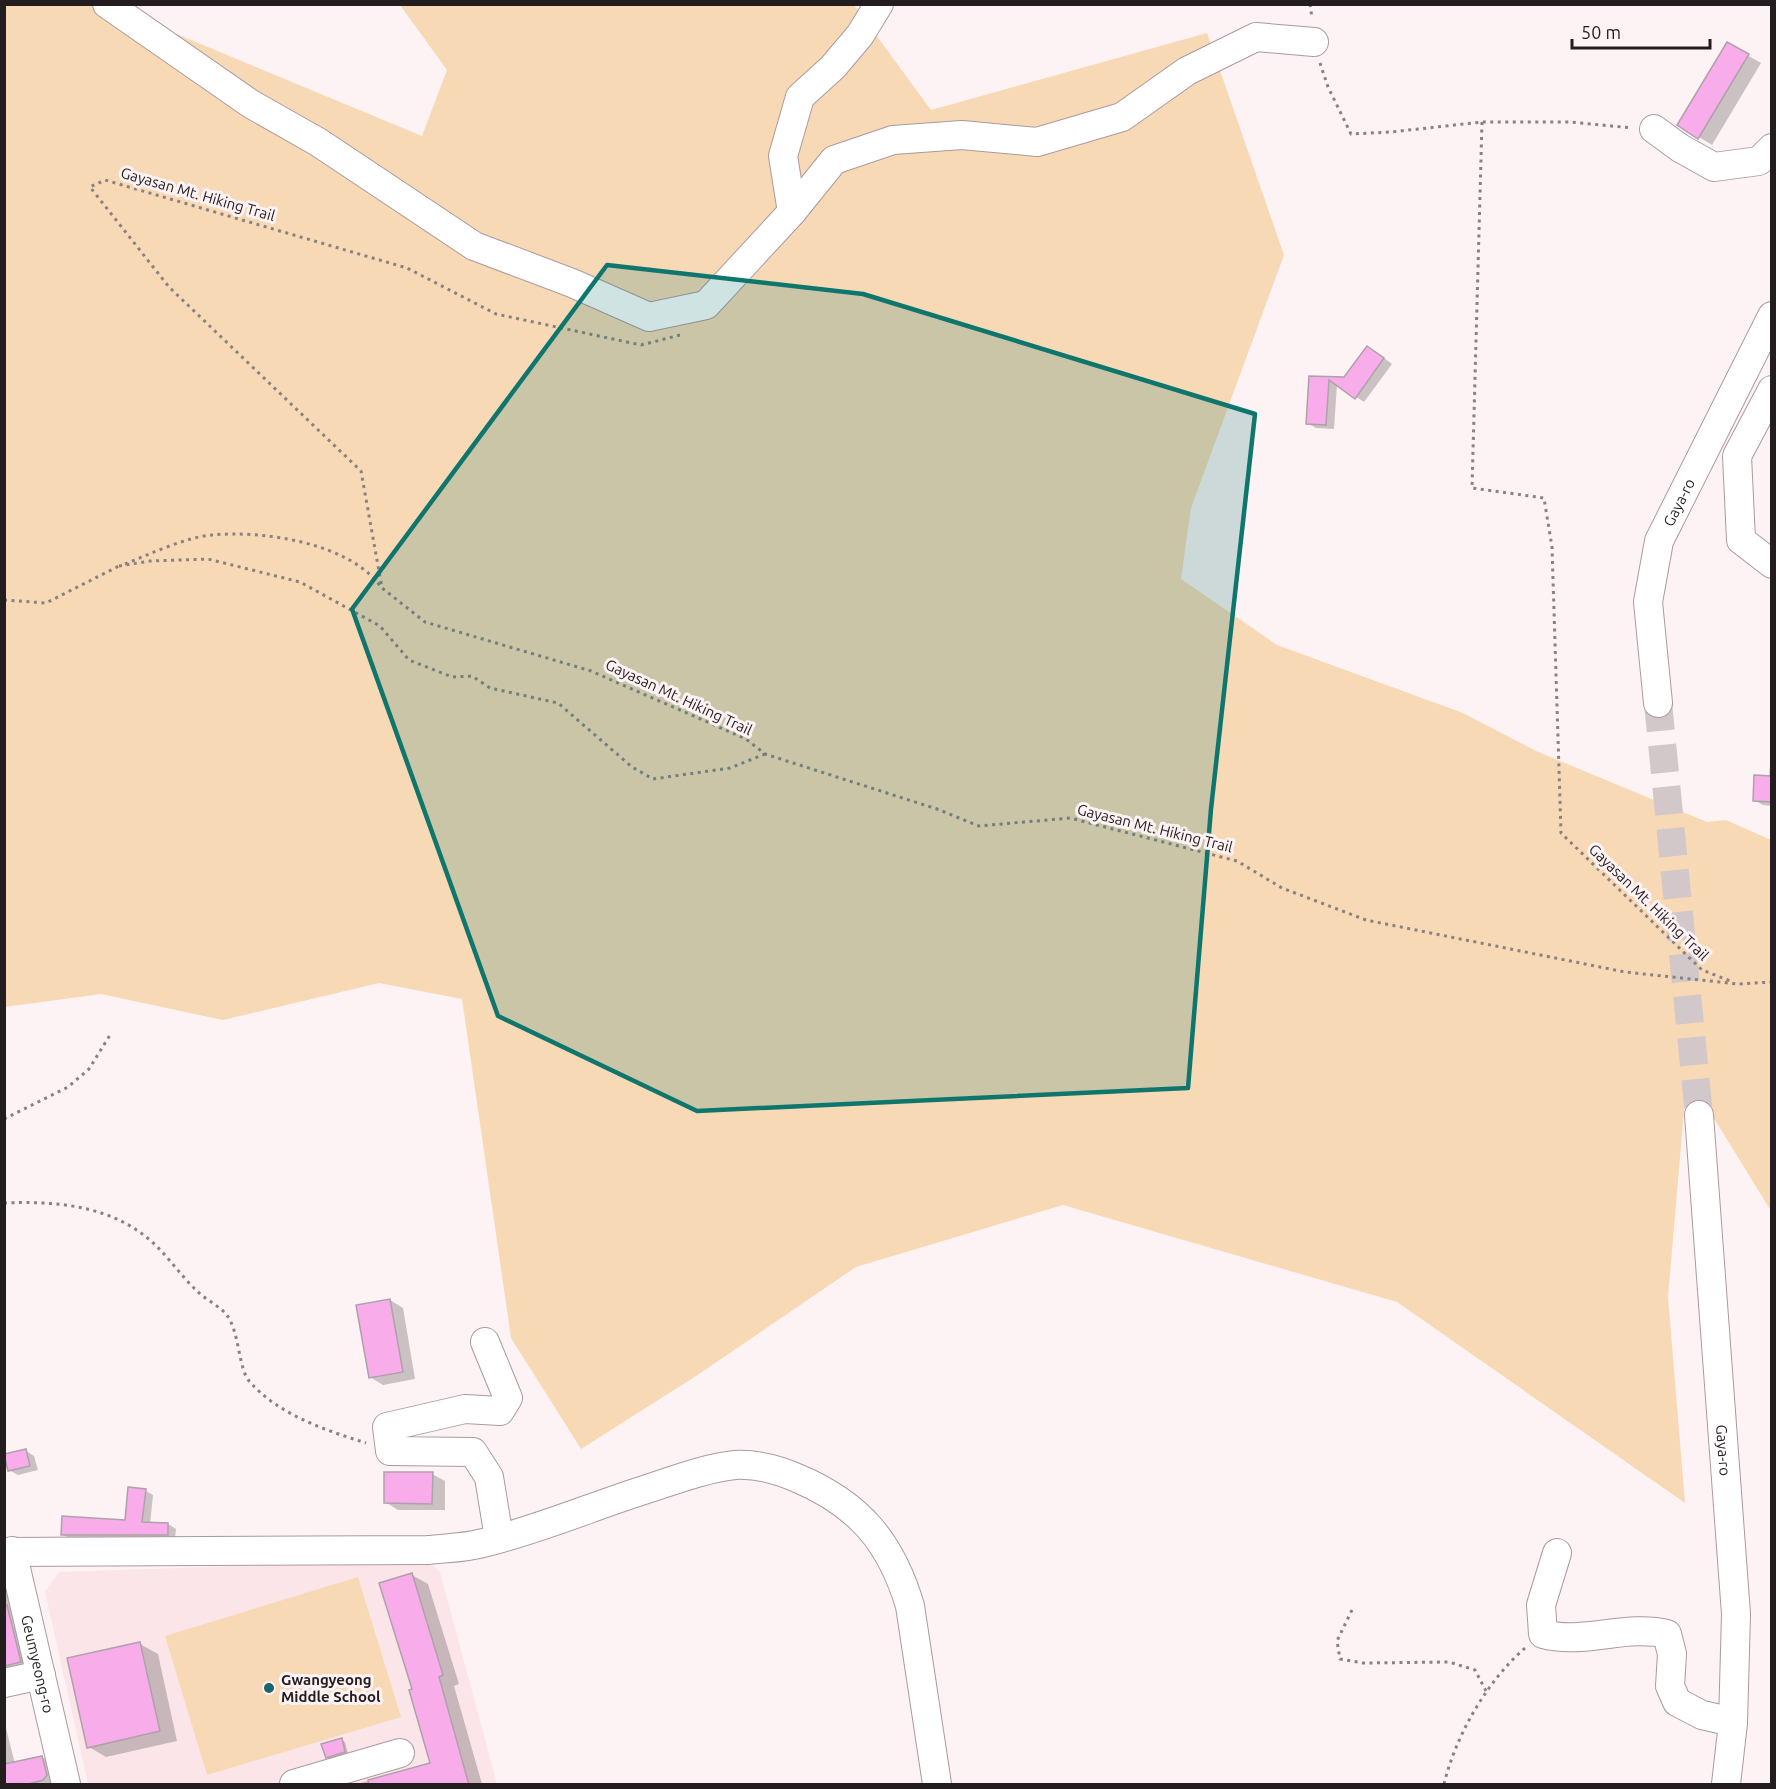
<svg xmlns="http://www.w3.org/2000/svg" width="1776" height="1789" font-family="Ubuntu,sans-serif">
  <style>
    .built { fill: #fbe5e9 }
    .green { fill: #f8d9b5 }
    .shadow { fill: #0003 }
    .building { fill: #f9acea; stroke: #aea1ab; stroke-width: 1.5 }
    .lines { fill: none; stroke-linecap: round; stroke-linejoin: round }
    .minor-tunnel { stroke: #d2c7c9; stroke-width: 28; stroke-dasharray: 28 14; stroke-linecap: butt }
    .minor-casing { stroke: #ab9a9d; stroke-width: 30 }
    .path { stroke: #8a8183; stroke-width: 3; stroke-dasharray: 3 4.5; stroke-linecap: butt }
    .minor { stroke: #fff; stroke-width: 28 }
    .marked { fill: #0f766e; fill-opacity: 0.2; stroke: #0f766e; stroke-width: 4.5; stroke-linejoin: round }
    .poi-dot { fill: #1b676e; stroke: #fdf2f4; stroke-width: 2 }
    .labels { text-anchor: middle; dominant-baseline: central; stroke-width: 6; stroke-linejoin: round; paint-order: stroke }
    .street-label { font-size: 15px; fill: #241d1f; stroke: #fdf2f4 }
    .poi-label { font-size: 15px; font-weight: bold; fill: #241d1f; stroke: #fdf2f4; text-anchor: start }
  </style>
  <rect width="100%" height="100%" fill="#fdf2f4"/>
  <path class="built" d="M427,1560L440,1572L497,1784H88L45,1592L59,1572Z"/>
  <g class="green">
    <path d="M4,5H107L422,136L447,70L400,5H854L931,110L1207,33L1284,255L1191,508L1181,579L1277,645L1463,713L1536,751L1707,822L1726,820L1771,840V1211L1715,1120L1685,1099L1668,1297L1685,1503L1397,1302L1063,1205L856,1267L696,1376L581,1449L511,1338L462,999L379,983L223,1020L101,994L5,1007Z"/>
    <path d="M358,1577L401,1717L207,1775L165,1636Z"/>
  </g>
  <g class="shadow">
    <path d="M1728,44L1761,63L1712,145L1679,125Z"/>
    <path d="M1376,352L1392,364L1364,402L1337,384L1334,429L1316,428L1307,423L1310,377L1345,379Z"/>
    <path d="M1770,765L1772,806L1763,805L1754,800L1769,777Z"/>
    <path d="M390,1300L403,1308L415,1379L383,1385L370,1377Z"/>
    <path d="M26,1451L34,1456L38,1470L18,1475L9,1470Z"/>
    <path d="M432,1474L445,1481V1510H398L385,1502Z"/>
    <path d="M146,1491L153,1495L150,1524H168L176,1529L175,1538L70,1539L62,1534L126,1522Z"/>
    <path d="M412,1575L428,1584L459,1684L454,1686L482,1784H357L431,1764L414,1690Z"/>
    <path d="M4,1584L10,1587L29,1667L4,1675Z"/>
    <path d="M140,1644L158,1654L177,1741L106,1757L89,1747Z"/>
    <path d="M4,1720L15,1764L42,1757L51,1762L52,1784H4Z"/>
    <path d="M341,1740L345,1742L348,1754L331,1759L327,1757Z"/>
  </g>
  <g class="building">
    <path d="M1727,42L1749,54L1698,139L1677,125Z"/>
    <path d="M1367,346L1384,358L1355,399L1329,380L1326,425L1306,424L1309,376L1344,377Z"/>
    <path d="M1754,775L1772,776V802L1753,801Z"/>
    <path d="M390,1299L403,1372L369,1378L356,1305Z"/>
    <path d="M26,1449L30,1466L8,1471L4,1454Z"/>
    <path d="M384,1472H433L432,1504L384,1503Z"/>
    <path d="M128,1487L146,1489L142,1522L168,1523V1535H61L62,1516L125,1520Z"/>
    <path d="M412,1573L443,1675L439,1677L469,1785H369L368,1780L430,1763L409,1690L412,1689L379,1583Z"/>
    <path d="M4,1605H7L21,1662L4,1666Z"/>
    <path d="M140,1642L160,1731L87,1748L67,1658Z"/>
    <path d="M342,1738L345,1752L326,1758L321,1744Z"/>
    <path d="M42,1756L47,1775L43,1780L25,1785H4V1764Z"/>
  </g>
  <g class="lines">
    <path class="minor-tunnel" d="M1658,703L1699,1115"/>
    <g class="minor-casing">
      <g id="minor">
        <path d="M107,4L251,104L318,142L474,246L572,283L649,317L706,305L792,212L783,156L800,97L833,67L860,35L879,4"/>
        <path d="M1654,129L1680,148L1714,167L1759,161L1772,148"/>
        <path d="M792,212L834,160L893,140L962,135L1037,142L1122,117L1187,71L1256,37L1314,42"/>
        <path d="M1772,390L1737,456L1741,540L1772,564"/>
        <path id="s1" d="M1658,703L1648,602L1659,541L1772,316"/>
        <path id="s2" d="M1699,1115L1736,1614L1733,1723L1726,1784"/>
        <path d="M485,1342L508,1398L500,1411L465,1409L387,1427L390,1451L473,1452L489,1477L499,1538"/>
        <path id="s3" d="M12,1551L66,1784"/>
        <path d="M4,1552L428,1550C446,1548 465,1548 483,1543C538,1530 593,1506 647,1489C675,1480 706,1468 735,1465C756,1464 779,1470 797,1478C859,1504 891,1542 910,1606L937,1784"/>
        <path d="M1557,1553L1541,1605L1543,1634C1584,1645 1626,1624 1667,1634L1672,1654L1670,1686L1677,1702L1702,1715L1733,1722"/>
        <path d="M4,1683L41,1675"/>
        <path d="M294,1784L400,1753"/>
      </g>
    </g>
    <g class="path">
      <path d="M1310,4L1312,18"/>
      <path d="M1320,63L1328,87L1351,134L1391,132L1482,122H1571L1632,128"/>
      <path d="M1482,122L1472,488L1544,498L1552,547L1561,833L1702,970L1733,982"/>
      <path d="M680,335L641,345L496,314L407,268L105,180L90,187L169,287L361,471L382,588L425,622L591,671L746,739L765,754L937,809L979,826L1070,818L1237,861L1282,888L1366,920L1625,972L1738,984L1772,982"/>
      <path d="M125,564C150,554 186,537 212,535C263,530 350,543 381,587"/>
      <path d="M119,566L150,561L208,559L300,582L380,626L409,660L452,677L472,676L490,688L558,703L632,767L653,779L730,768L765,754"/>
      <path d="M4,600L46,603L119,566"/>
      <path d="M4,1119L68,1087L89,1069L110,1035"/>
      <path d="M4,1203C56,1201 110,1205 151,1241C168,1256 181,1276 197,1291C206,1300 218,1305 226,1314C240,1331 238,1370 250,1382C279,1415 325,1430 366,1443"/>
      <path d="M1352,1610L1337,1641L1340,1659L1363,1663L1449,1662L1475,1670L1487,1693"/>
      <path d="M1444,1784C1456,1735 1487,1681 1525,1648"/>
    </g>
    <use href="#minor" class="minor"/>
  </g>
  <path class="marked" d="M607,265L863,294L1255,414L1211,809L1188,1088L697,1111L498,1016L352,609Z"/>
  <circle class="poi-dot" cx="269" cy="1688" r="6"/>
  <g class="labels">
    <g class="street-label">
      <text transform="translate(198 194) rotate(16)">Gayasan Mt. Hiking Trail</text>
      <text stroke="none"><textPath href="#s1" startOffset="207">Gaya-ro</textPath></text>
      <text transform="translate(679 697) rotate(25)">Gayasan Mt. Hiking Trail</text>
      <text transform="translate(1155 828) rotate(14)">Gayasan Mt. Hiking Trail</text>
      <text transform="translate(1649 902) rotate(44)">Gayasan Mt. Hiking Trail</text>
      <text stroke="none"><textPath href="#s2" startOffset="336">Gaya-ro</textPath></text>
      <text stroke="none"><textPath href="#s3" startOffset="116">Geumyeong-ro</textPath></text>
    </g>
    <g class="poi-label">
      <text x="281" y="1679">Gwangyeong<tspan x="281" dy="17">Middle School</tspan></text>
    </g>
  </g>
  <rect width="1776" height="1789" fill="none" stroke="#241d1f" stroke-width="12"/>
  <path d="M1572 39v9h138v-9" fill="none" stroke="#241d1f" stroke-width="3"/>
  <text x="1581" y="39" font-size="18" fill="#241d1f" stroke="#fdf2f4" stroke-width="4.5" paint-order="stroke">50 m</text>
</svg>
